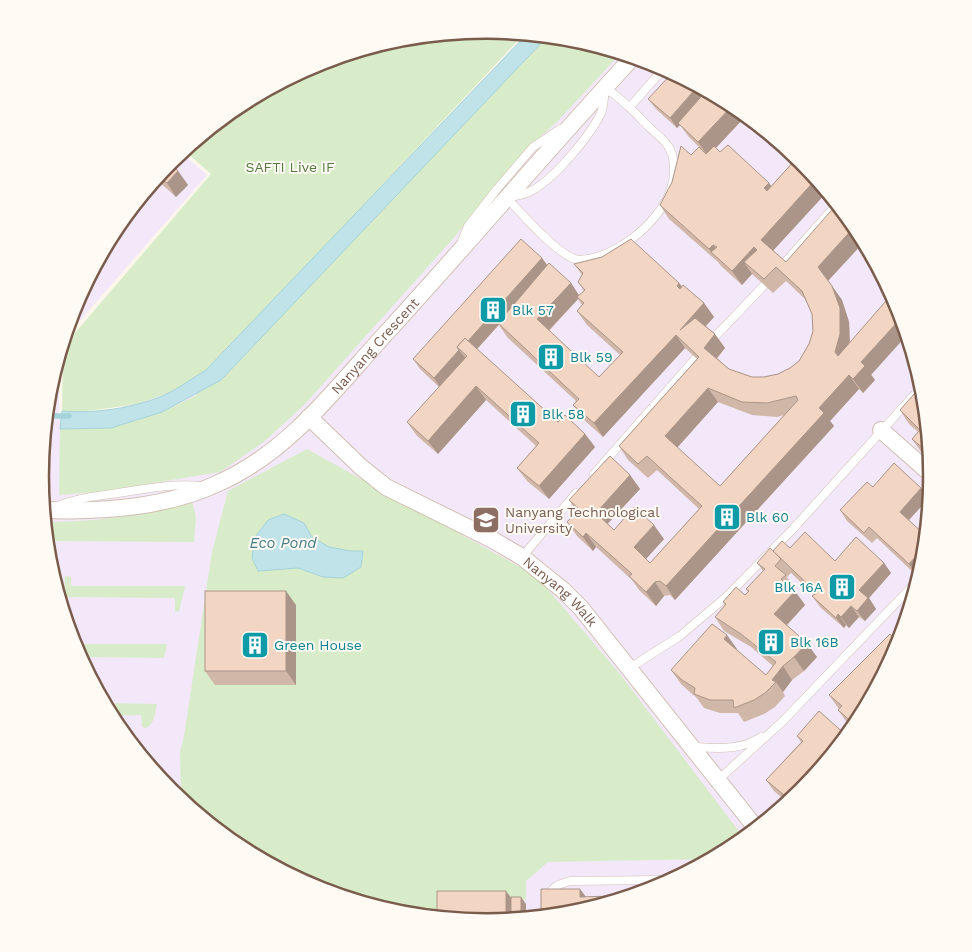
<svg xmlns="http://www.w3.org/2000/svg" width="972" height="952" font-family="'Work Sans',sans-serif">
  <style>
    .education { fill: #f3e8fa }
    .green { fill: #d8ecc9 }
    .water { fill: #bfe3e8; stroke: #a5d3da }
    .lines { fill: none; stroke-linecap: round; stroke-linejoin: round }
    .stream { stroke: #a5d3da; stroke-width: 5.5 }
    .lane-casing { stroke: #d1beb0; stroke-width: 9 }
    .street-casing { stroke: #d1beb0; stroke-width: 18 }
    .lane { stroke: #fff; stroke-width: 8 }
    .street { stroke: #fff; stroke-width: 16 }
    .wall { fill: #d1b7a8; fill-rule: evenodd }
    .shaded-wall { fill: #aa9588 }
    .building { fill: #f3d5c3; stroke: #aa9588; fill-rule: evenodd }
    .labels { text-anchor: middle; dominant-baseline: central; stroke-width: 4; stroke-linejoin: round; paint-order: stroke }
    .park-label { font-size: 14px; fill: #537a41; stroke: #fffaf3 }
    .culture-label { font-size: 14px; fill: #0d838f; stroke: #fffaf3; text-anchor: start }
    .street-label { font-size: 14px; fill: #7a5c4d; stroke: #fffaf3 }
    .education-label { font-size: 14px; fill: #785e54; stroke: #fffaf3; text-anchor: start }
    .water-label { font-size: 15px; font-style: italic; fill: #437c86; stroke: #fffaf3 }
    .rim { fill: none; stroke: #7a5c4d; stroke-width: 2.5 }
  </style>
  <rect width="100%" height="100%" fill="#fdf6ec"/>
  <g class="education">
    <path d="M573,39L657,64L734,105L802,161L857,228L898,306L923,389L932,476L923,563L898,647L857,724L801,792L734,847L656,888L573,913L486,922L399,913L315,888L238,847L170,791L115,724L74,646L49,563L40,476L49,389L59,354V419L109,418Z"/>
    <path d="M181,152L207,175L63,340L74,305L115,228L171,160Z"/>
  </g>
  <g class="green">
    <path d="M486,30L524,34L281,293L206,370L175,390L139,404L79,412L62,411L63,347L211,174L184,150L238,105L316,64L399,39Z"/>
    <path d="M547,36L573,39L621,53L558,121L527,149L451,241L305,404L265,441L220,472L99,492L59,495L60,429L111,428L162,412L195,396Z"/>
    <path d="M307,449L527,571L545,586L620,674L744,838L734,847L711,859L548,862L526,881V900L443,901L442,918L399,913L315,888L238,847L181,799L180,752L184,736L212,552L228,491Z"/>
    <path d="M192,501L196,517L194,542L46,541L45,522C89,522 150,516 192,501Z"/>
    <path d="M65,576L71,577V586H185L179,612L175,611V598L64,597Z"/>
    <path d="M73,644H167L164,658L80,657Z"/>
    <path d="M104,703L157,704C155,713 155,723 146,728L142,727L141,715L111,716Z"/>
  </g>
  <g class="water">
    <path d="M527,34L548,36L221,380L162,412L111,428L60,429L62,411C97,414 146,407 176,389C186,383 196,376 206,370Z"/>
    <path d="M284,514L304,523L312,537L329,547L351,551H363L361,567L343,578L323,577L298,568L258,571L252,558L255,537L268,520Z"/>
  </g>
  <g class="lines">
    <path class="stream" d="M46,416H69"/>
    <g class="lane-casing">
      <g id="lane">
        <path d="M605,87C614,94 623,101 631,109C638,115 643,122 650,128C658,136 669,143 672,154C684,198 641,239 605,254C596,257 584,262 575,259C555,252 522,214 507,198C514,196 522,195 529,192C552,182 590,136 601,113C604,106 604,95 605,87Z"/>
        <path d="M630,107L664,68"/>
        <path d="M462,241L468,226L497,189L533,147L560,129"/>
        <path d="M780,268L837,204"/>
        <path d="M710,342L771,278"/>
        <path d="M594,474L702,351"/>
        <path d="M57,506C77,498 97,496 118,493C146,489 173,483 200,486"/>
        <path d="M522,557L576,493"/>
        <path d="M628,669L680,636L726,597L792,530L914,395"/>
        <path d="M692,747C716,748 741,751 761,737"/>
        <path d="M718,780L783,721L918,580"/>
        <path d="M549,896C552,886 560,884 570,881L659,880V887"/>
      </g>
    </g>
    <g class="street-casing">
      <g id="street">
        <path id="s1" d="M309,417L361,467L386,487L493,540L522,557L563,590L581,608L756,828"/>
        <path d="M881,430L932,475"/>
        <path id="s2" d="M43,510C103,512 168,508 223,481C292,449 338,385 389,330C471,240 550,147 633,57"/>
      </g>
    </g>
    <use href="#lane" class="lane"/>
    <use href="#street" class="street"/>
  </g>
  <g class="wall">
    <path d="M648,99L734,105L802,161L827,192L773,250L786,262L828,281L842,300L849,322L850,343L875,380L863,393L859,389L830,421L834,426L675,600L670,595L664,596L656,606L639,590L632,580L596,547L593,551L577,536L567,522L577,512L569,500L630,475L640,489L608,524L614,530L664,539L646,559L650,563L699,509L657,470L648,478L628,460L619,446L697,359L685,348L603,437L583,419L573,405L576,401L507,337L499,325L477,349L558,422L585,434L595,447L549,499L527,481L517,468L536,446L486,400L438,454L417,436L407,422L439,387L420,369L413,359L542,258L547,265L571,283L579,295L584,291L578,282L582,275L574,264L679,283L682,286L704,303L714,317L706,326L725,348L717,358L729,369L752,377H764L778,374L790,368L799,361L809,344L813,331L812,314L805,299L786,281L773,293L752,274L742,285L721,266L718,262L669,219L660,205L691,155L699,147L688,136L680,125L677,128L656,109ZM744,118L792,163L771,186L769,183L720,152L716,148ZM578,299L582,305L577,311L587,325L620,355L599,377L549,331ZM718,402L752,415L777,417L784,415L720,486L677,448Z"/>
    <path d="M169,162L178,171L188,185L176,197L156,179Z"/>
    <path d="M923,389L930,460L921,452L912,439L918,432L909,424L900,410Z"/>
    <path d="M873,487L929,498L909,520L916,575L877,538L872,543L847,521L840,510Z"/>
    <path d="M790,548L835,561L884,563L891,573L869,598L876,609L865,621L859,617L849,628L846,625L844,628L820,607L812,596L814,595L790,572L791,573L787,577L795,589L794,590L805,605L787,625L817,657L804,671L792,680L783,692L785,696L775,707L764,714L744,722L738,713H720L704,708L696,697L692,694L681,684L671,670L737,649L736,650L766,675L773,666L751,647L724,631L715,617L725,605L723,602L745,595L748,592L746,589L763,571L757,563L773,551Z"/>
    <path d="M296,605V685H215L205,671Z"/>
    <path d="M898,647L857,724L853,728L848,724L838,710L839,709L829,695Z"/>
    <path d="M797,736H847L801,792L788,803L774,791L766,780L801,742Z"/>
  </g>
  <g class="shaded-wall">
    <path d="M698,86L710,92L678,123L680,125L677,128L670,118Z"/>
    <path d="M733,105L736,107L744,118L708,156L698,142Z"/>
    <path d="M178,171L188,185L176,197L167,183Z"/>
    <path d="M816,179L827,192L771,253L761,240Z"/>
    <path d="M769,183L779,197L774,202L764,188Z"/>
    <path d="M855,226L864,242L828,281L818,267Z"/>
    <path d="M713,245L723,258L712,253L709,249Z"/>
    <path d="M754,247L764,261L744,262L752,274L742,285L732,271Z"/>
    <path d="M542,258L549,268L469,358L460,349Z"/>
    <path d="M571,283L580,297H577L578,299L546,333L537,319Z"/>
    <path d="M679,283L689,297L677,286Z"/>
    <path d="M832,286L842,300L849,322L850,347L845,366L835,352Z"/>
    <path d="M704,303L714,317L689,344L680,330Z"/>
    <path d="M902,317L907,335L871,375L875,380L863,393L853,379L861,362Z"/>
    <path d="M715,334L725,348L714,362L704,348Z"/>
    <path d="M676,335L685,348L603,437L594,423Z"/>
    <path d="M459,350L467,360L441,389L434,378Z"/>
    <path d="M849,375L859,389L830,421L834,426L675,600L666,586L819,408Z"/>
    <path d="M476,386L486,400L438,454L428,441Z"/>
    <path d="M708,388L718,402L675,450L665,436Z"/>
    <path d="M585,434L595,447L549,499L539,486Z"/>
    <path d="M630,475L640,489L605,526L596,513Z"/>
    <path d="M921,488L929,498L907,522L900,512Z"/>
    <path d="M654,525L664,539L644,561L634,547Z"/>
    <path d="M586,533L596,547L593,551L583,537Z"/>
    <path d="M925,546L923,563L922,569L916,575L909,564Z"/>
    <path d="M884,563L891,573L869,598L876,609L865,621L857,611L859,590Z"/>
    <path d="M655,582L664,596L656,606L646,592Z"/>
    <path d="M286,591L296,605V685L286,671Z"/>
    <path d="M795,591L805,605L784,628L774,614Z"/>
    <path d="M851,606L859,617L849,628L841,617Z"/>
    <path d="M838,614L846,625L844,628L836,618Z"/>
    <path d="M727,635L737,649L733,653L724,639Z"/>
    <path d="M807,643L817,657L804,671L794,657Z"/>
    <path d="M783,666L792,680L783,692L776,682L772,680Z"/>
    <path d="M143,747L153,761V770L143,758Z"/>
    <path d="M580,889L590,902L580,897Z"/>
    <path d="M506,891L516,904V919L506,920Z"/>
    <path d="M521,897L526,904V918L521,919Z"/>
  </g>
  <g class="building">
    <path d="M673,72L698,86L670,118L648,99Z"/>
    <path d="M706,91L733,105L698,142L678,123Z"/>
    <path d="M746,115L802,161L816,179L761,240L786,262L837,204L855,226L818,267L832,286L840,308V334L835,352L838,356L892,294L898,306L902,317L861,362L865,366L853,379L849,375L819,408L824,413L666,586L660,581L655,582L646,592L629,576L632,574L586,533L583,537L567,522L579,509L569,500L610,456L630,475L596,513L614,530L634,507L654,525L634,547L650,563L702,506L647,456L638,464L619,446L699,357L676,335L594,423L573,405L579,399L498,323L549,263L571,283L537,319L599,377L623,352L577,311L584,303L577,297L585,290L578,282L583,273L574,264L602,257L631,239L679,283L677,286L680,289L683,285L704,303L680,330L695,318L715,334L704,348L729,369L752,377H764L778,374L790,368L799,361L809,344L813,331L812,314L802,291L776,267L764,279L744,262L757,250L754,247L732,271L711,252L717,247L713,245L709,249L660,205L672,182L681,146L691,155L699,147L706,154L714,146L720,152L728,145L769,183L764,188L767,191L795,160ZM708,388L742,402L767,403L796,396L798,400L720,486L665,436Z"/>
    <path d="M169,162L178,171L167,183L158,176Z"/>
    <path d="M521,239L542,258L468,341L465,338L457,347L459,350L434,378L413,359Z"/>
    <path d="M465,338L558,422L565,415L585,434L539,486L517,468L539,443L476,386L428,441L407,422L467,356L457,347Z"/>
    <path d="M922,385L923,389L930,454L912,439L920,430L900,410Z"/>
    <path d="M894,463L921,488L900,512L926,536L925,546L909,564L869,527L864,533L840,510L867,482L873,487Z"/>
    <path d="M805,532L835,561L856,537L884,563L859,590L868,598L857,611L851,606L841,617L838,614L836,618L812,596L817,593L773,551L782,541L790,548Z"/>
    <path d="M770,548L781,559L775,566L786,575L781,579L795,591L774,614L807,643L794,657L783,666L772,680L776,682L765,693L754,700L734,708L733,700H710L694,694L695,688L682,680L671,670L712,624L727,635L724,639L766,675L776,662L741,634L715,617L726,604L723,602L736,587L745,595L749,591L746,589L765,569L757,563Z"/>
    <rect x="205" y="591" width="81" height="80"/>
    <path d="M890,634L899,643L898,647L860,718L854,724L838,710L842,706L829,695Z"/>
    <path d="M819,711L847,736L815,775L797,795L790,800L766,780L803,741L797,736Z"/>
    <path d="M134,747H143V758Z"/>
    <path d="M541,889H580V897L612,896V899H621L573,913L541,917Z"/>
    <path d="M437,891H506V920L486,922L437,917Z"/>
    <path d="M511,897H521V919L511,920Z"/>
  </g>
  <defs>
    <g id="building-square" transform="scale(1.4375)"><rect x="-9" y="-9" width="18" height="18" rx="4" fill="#0f9aa8" stroke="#fffaf3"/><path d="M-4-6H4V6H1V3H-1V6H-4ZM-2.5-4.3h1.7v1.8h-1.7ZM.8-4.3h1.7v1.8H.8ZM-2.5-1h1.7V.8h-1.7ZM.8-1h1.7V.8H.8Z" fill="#fff"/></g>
    <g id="university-square" transform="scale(1.4375)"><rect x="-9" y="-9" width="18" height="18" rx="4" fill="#8d6e63" stroke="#fffaf3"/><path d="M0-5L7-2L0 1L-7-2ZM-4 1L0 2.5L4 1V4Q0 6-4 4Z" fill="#fff"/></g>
  </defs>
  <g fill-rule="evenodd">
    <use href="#building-square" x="493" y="310"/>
    <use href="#building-square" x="551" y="357"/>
    <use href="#building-square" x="523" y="414"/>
    <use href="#building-square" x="727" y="517"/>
    <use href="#university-square" x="486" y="520"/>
    <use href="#building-square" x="842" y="587"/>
    <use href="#building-square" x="771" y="642"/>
    <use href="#building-square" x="255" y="645"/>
  </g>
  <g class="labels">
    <g class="park-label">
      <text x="290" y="167">SAFTI Live IF</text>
    </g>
    <g class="culture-label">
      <text x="512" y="310">Blk 57</text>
      <text x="570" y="357">Blk 59</text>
      <text x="542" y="414">Blk 58</text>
      <text x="746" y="517">Blk 60</text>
      <text x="823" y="587" text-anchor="end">Blk 16A</text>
      <text x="790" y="642">Blk 16B</text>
      <text x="274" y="645">Green House</text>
    </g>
    <g class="street-label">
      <text stroke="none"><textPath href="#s2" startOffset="389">Nanyang Crescent</textPath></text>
      <text stroke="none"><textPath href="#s1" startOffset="309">Nanyang Walk</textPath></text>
    </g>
    <g class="education-label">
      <text x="505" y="512">Nanyang Technological<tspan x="505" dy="16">University</tspan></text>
    </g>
    <g class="water-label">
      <text x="283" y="543">Eco Pond</text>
    </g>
  </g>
  <path d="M0 0H972V952H0ZM49 476a437 437 0 1 1 874 0a437 437 0 1 1-874 0Z" fill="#fffaf3" fill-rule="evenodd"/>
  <path class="rim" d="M49 476a437 437 0 1 1 874 0a437 437 0 1 1-874 0Z"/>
</svg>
